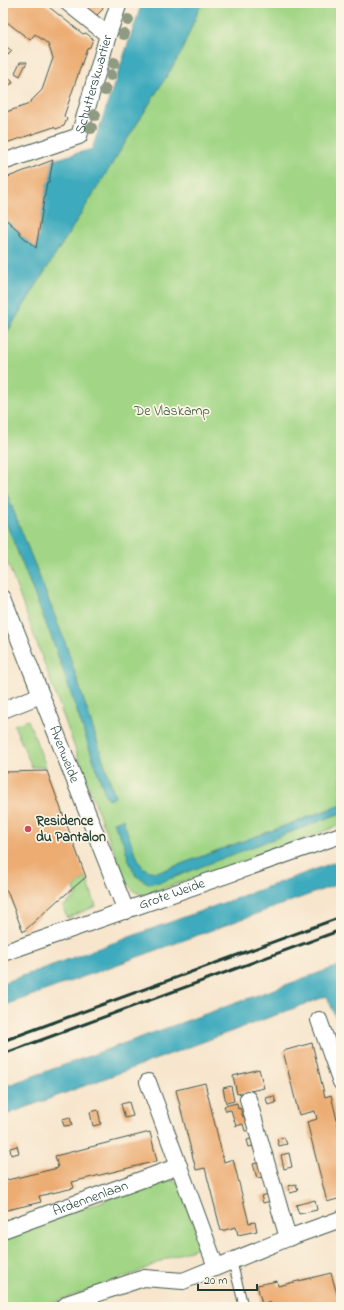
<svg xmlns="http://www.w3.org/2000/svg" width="344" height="1310" font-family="'Indie Flower',sans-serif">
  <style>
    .green { fill: #a2d686; stroke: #608a5d }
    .water { fill: #3eaabd; stroke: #2e7478 }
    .building { fill: #ecac72 }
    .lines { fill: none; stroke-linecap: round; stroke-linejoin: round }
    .lane-casing { stroke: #3f564b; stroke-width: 10 }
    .street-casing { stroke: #3f564b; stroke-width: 18 }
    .lane { stroke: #fff; stroke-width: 8 }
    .street { stroke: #fff; stroke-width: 16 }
    .rail { stroke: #1f3d34; stroke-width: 3 }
    .tree { fill: #8e9a81 }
    .poi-dot { fill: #d1495b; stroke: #fcf5e5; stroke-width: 1.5 }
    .labels { text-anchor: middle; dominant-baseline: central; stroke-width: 3.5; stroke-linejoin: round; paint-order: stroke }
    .street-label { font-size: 14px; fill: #1f3d34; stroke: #fcf5e5 }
    .park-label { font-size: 14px; fill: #395c44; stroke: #fcf5e5 }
    .poi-label { font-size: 14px; font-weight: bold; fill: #1f3d34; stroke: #fcf5e5; text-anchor: start }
  </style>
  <rect width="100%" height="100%" fill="#fcf5e5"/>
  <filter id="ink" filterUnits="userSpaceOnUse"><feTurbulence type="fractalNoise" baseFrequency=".025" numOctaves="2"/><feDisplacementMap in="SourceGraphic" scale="8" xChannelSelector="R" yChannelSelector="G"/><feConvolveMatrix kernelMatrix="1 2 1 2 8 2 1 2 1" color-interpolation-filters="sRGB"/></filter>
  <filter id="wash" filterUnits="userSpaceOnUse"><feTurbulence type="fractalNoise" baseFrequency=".012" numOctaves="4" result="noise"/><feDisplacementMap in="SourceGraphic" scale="16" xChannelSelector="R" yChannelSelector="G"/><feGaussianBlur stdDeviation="0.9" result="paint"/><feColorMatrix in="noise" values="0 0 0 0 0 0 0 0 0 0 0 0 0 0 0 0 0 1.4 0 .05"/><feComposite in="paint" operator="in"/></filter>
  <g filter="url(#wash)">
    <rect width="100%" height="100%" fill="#f7e5cc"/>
    <g class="green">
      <path d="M203,3H341V805L162,871L151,872L142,867L136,854L113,822L124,843L129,861L136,876L173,878L230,855L341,813V825L241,862L144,895L135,892L128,885L100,817L3,550V515L54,644L106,796L110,800L115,796L65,642L3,484V339L181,53L198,11Z"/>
      <path d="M28,720L46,767H32L14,725Z"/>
      <path d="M86,877L96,906L67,918L63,907L76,896L74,888Z"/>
      <path d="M166,1178L179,1183L202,1246L165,1259L136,1273L42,1307H3V1238Z"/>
    </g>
    <g class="water">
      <path d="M142,3H203L198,11L181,53L3,339V217L20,232V234L36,247L47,182L49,181L53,160L92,149Z"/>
      <path d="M3,484L65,642L115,797L109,800L106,797L54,644L3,515Z"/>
      <path d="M341,805V813L161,882L148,883L136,876L129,861L124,843L113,822L123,819C126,828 137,863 144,868C150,872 155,872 162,871Z"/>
      <path d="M341,860V883L3,1006V983Z"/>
      <path d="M341,965V1031L327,996L3,1116V1087Z"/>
    </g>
    <g id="blocks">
      <g class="building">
        <path d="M3,3H44L83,34L86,33L93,39L90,47L87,48L64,116L67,119L64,126L56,129L54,127L3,144V113L27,105L42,90L53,58L48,44L35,34L30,40L3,19Z"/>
        <path d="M81,3H102L103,9L97,15L89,13Z"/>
        <path d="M3,44L12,51L8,55L3,51Z"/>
        <path d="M20,62H27L20,76L15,73Z"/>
        <path d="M10,78L13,83L3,88V82Z"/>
        <path d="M53,160L49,182H47L36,248L20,234V232L3,217V179Z"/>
        <path d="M47,771L86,877L59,900V899L23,932L7,891L4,892L3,890V772Z"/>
        <path d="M312,1043L325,1097L331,1095L341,1137V1198L327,1202L307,1122L317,1119L315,1111L299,1115L283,1051Z"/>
        <path d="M259,1069L264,1088L237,1094L233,1076Z"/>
        <path d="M205,1083L224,1162L233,1159L249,1223L255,1222L257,1231L238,1235L236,1227L221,1231L205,1168L196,1170L176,1090Z"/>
        <path d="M231,1086L234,1101L226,1103L223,1088Z"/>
        <path d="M274,1096L276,1103L268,1105L266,1098Z"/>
        <path d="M129,1102L133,1116L125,1118L121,1104Z"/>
        <path d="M237,1103L238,1109L240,1108L243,1117L249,1115L253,1130L245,1131L243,1124L236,1126L231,1110L226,1111L224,1106Z"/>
        <path d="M98,1110L101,1124L93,1126L90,1112Z"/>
        <path d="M70,1117L72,1125L64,1126L62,1119Z"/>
        <path d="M150,1132L157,1161L72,1182L74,1188L39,1196L41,1202L3,1211V1181L58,1168L55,1156Z"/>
        <path d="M284,1137L287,1144L279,1146L277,1139Z"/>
        <path d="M255,1138L257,1145L249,1147L247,1140Z"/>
        <path d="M17,1146L19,1153L11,1155L10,1148Z"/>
        <path d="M289,1153L292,1167L284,1169L281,1155Z"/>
        <path d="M261,1162L264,1177L257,1178L253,1164Z"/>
        <path d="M296,1184L298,1191L290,1193L288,1186Z"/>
        <path d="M269,1194L271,1201L263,1203L261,1196Z"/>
        <path d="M315,1200L317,1210L299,1214L296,1205Z"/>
        <path d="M331,1273L339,1301L316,1307H272L270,1302L262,1304L257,1285L277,1281L278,1286Z"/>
      </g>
    </g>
  </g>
  <g filter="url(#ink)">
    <use href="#blocks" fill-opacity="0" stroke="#3f564b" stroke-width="1"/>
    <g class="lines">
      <g class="lane-casing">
        <path id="lane" d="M232,1261L244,1307"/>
      </g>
      <g class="street-casing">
        <g id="street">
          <path d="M68,3L108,35"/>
          <path id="s1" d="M3,162L79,136L108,35L119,3"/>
          <path id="s2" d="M3,598L126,911"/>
          <path d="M3,710L41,695"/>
          <path id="s3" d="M3,953L341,835"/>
          <path d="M319,1020L341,1082"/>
          <path d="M148,1082L216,1267"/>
          <path d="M248,1099L288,1238"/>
          <path id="s4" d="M3,1230L179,1166"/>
          <path d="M64,1307L69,1303L144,1278L183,1281L288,1238L341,1219"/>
        </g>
      </g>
      <use href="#lane" class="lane"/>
      <use href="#street" class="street"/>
      <g class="rail">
        <path d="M3,1041L341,917"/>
        <path d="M3,1054L341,930"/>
      </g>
    </g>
    <g class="tree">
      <circle cx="128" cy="20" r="6"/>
      <circle cx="124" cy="34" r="6"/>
      <circle cx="114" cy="63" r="6"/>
      <circle cx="111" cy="75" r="6"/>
      <circle cx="105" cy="90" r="6"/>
      <circle cx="95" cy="115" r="6"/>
      <circle cx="91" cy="128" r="6"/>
    </g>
  </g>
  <circle class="poi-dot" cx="28" cy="829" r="4"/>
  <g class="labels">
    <g class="street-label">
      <text stroke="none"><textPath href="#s1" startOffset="134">Schutterskwartier</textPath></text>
      <text stroke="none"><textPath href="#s2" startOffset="168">Avenweide</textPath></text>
      <text stroke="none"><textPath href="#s3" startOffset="179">Grote Weide</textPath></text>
      <text stroke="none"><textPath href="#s4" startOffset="93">Ardennenlaan</textPath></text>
    </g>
    <g class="park-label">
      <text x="172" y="411">De Vlaskamp</text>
    </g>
    <g class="poi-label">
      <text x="36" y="821">Residence<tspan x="36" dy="16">du Pantalon</tspan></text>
    </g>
  </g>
  <rect width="344" height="1310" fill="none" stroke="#fcf5e5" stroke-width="16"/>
  <path d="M198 1284v6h59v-6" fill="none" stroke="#1f3d34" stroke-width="2"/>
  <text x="204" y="1284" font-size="12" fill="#1f3d34" stroke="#fcf5e5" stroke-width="3" paint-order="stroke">20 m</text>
</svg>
